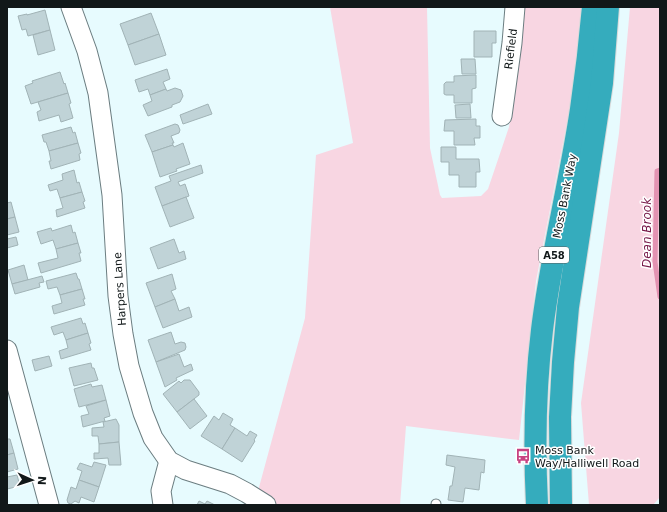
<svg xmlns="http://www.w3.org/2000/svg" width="667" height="512" font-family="'DejaVu Sans',sans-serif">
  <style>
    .green { fill: #f8d6e2 }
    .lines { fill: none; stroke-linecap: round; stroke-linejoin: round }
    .stream { stroke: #e393b2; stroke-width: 5 }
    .building { fill: #c0d3d7; stroke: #a1b3b6 }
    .lane-casing { stroke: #6b7d80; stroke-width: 11 }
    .street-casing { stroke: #6b7d80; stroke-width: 21 }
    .highway-casing { stroke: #d9dada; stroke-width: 24 }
    .lane { stroke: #fff; stroke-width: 9 }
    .street { stroke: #fff; stroke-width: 19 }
    .highway { stroke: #35acbd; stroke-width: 22 }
    .labels { text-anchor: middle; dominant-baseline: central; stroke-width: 3; stroke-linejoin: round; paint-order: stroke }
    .shield { fill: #fff; stroke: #585d5e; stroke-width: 1 }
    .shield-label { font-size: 10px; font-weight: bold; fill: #111819 }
    .street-label { font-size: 11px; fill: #111819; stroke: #fff }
    .poi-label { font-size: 11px; fill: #111819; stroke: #fff; text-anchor: start }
    .water-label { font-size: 12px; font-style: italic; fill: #771949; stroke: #fff }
  </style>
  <rect width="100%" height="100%" fill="#e7fbfe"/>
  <g class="green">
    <path d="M330,7H427L430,148L440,195L442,198L481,196L488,189L509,127L519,61L524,7H582L578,66L536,281L519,440L406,426L400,505H272L258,491L305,318L316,155L353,143Z"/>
    <path d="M630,7H660V236L659,239L660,248V497L653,505H589L581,403L619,133Z"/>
  </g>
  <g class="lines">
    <path class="stream" d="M660,170L657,171L655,262L660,297"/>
  </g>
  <g class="building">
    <path d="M45,10L50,30L28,36L26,29L22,30L18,16L27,14V15Z"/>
    <path d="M151,13L159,34L128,45L120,24Z"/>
    <path d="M50,30L55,50L38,55L33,35Z"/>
    <path d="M474,31H496V43H492V57H474Z"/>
    <path d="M159,34L166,55L135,65L128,45Z"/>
    <path d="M461,59H475L476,74H462Z"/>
    <path d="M167,69L170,79L163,82L166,89L150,95L148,89L139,92L135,80Z"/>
    <path d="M60,72L64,84L65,83L68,93L31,104L25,86L33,83L32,81Z"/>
    <path d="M476,75V88L472,89V103H454V95H446L444,94V84L446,82H454V76Z"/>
    <path d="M175,88L181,90L183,96L180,102L172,105V107L148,116L143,105L152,101L150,95L166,89L167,91Z"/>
    <path d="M68,93L71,103L69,104L73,118L61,122L59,115L39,121L37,112L41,110L38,102Z"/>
    <path d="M208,104L212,114L183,124L180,115Z"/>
    <path d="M470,104L471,118H456L455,105Z"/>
    <path d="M476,119V126H480V138H474L475,145H454V131H444L445,120Z"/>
    <path d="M175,124L178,125L180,130L179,133L171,136L174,143H172L173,145L152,152L145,135Z"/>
    <path d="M71,127L73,133L75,132L78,143L49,151L46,142H44L42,135Z"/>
    <path d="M78,143L81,153L79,154L80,160L51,169L49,161H51L49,151Z"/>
    <path d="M183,143L190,164L176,169L177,171L160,177L152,152L173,145L174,147Z"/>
    <path d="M441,147H456V159H479L480,172H476V187H459V175H449V162H441Z"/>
    <path d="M201,165L203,173L178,182L180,186L185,184L189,196L162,206L155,187L171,181L169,176Z"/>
    <path d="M74,170L77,183L79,182L82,192L60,198L57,189L50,191L48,185L63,180L62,174Z"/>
    <path d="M82,192L85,201L83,202L85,208L57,217L56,210L63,208L60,198Z"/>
    <path d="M186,197L194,218L170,227L162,206Z"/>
    <path d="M11,202L15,217L7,219V203Z"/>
    <path d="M15,217L19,232L7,235V219Z"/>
    <path d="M71,225L73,233L75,232L78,243L56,249L53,240L41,244L37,232L51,228L52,231Z"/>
    <path d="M16,237L18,245L7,248V239Z"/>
    <path d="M174,239L179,253L184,251L186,259L158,269L150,248Z"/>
    <path d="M78,243L81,253H79L81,261L41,273L38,263L58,258L56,249Z"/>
    <path d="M24,265L28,280L12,284L8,270Z"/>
    <path d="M76,273L78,279H79L82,289L60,295L57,287L48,289L46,281Z"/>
    <path d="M172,274L176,289L171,291L175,299L155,307L146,283Z"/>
    <path d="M42,276L44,282L39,283L40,287L15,294L12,284Z"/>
    <path d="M82,289L85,299H83L85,305L54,314L52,306L62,303L60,295Z"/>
    <path d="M175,299L179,311L189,307L192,317L163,328L155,307Z"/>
    <path d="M81,318L83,324L85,323L88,333L66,340L63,332L54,335L51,327Z"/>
    <path d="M171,332L175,344L181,342L185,343L186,347L185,350L156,362L148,340Z"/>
    <path d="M88,333L91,343L89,344L91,350L61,359L59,351L68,348L66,340Z"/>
    <path d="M179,354L184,367L191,364L193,370L176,378L177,380L165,387L156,362Z"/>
    <path d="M49,356L52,366L35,371L32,360Z"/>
    <path d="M91,363L92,368H94L98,380L74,386L69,368Z"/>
    <path d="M184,380H190L199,392V395L177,412L163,394L179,381L181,383Z"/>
    <path d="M91,384L92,387L102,385L106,400L79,407L74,389Z"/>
    <path d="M194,399L207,416L190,429L177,412Z"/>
    <path d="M106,400L110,416L104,418L105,421L83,427L81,416L89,414L86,406Z"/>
    <path d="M223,413L233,419L230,425L235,428L222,449L201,436L214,416L219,420Z"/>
    <path d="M116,419L119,425V442L99,444L98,436H92V428L104,427L103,422Z"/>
    <path d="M235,428L247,436L250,431L257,435L254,440L255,441L242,462L222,449Z"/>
    <path d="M7,439H10L14,453L7,455Z"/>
    <path d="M119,442L121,465H109L108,458L94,459V453H99V444Z"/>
    <path d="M14,453L18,469L7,472V455Z"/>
    <path d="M447,455L485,460L484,473L481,472L479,490L465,488L463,502L448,500L450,486H452L455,467L446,465Z"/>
    <path d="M94,462L106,465L99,487L79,480L82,471L77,469L80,463L92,467Z"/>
    <path d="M17,475L20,486L7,489V477Z"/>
    <path d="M79,480L99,487L94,502L81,497L79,503L75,501L71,504L68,503L67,500L71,487L76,489Z"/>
    <path d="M199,501L205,504L207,501L215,505H197Z"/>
  </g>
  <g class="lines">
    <g class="lane-casing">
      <path id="lane" d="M436,505V504"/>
    </g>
    <g class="street-casing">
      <g id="street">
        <path d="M71,7L87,51L98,93L112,195L118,296L123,334L129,366L143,413L153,438L169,461L186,470L230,484L247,493L266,505"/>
        <path d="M502,116L512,43L515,7"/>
        <path d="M7,350L49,505"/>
        <path d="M163,505L161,491L169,461"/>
      </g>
    </g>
    <g class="highway-casing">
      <g id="highway">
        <path d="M537,505C534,446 535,388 542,330C551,256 570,183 581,109C586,75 590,41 593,7"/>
        <path d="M561,505L560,417L563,362L568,307L602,83L608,7"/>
      </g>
    </g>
    <use href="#lane" class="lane"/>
    <use href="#street" class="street"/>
    <use href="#highway" class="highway"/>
  </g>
  <defs>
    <g id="bus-bare" transform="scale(1.2)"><path d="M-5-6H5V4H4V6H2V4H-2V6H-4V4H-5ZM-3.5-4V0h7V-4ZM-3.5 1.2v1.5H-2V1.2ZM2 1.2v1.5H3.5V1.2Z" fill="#c84282" stroke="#fff" stroke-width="2.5" paint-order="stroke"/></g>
  </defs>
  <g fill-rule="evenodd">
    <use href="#bus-bare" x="523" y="456"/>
  </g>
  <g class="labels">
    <rect class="shield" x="539" y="247" width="30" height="16" rx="3"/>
    <g class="shield-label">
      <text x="554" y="255">A58</text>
    </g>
    <g class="street-label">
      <text transform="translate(511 49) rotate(-83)">Riefield</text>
      <text transform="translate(565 196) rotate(-79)">Moss Bank Way</text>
      <text transform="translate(120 289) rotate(-94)">Harpers Lane</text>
    </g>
    <g class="poi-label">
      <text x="535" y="450">Moss Bank<tspan x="535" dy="13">Way/Halliwell Road</tspan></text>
    </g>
    <g class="water-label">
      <text transform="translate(647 233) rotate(-90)">Dean Brook</text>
    </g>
  </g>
  <rect width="667" height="512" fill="none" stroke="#111819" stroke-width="16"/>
  <g transform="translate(32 480) rotate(93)" stroke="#ffffff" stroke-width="3" paint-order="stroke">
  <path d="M0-3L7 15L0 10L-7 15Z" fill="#111819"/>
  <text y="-6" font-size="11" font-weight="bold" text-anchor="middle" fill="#111819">N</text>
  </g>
</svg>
